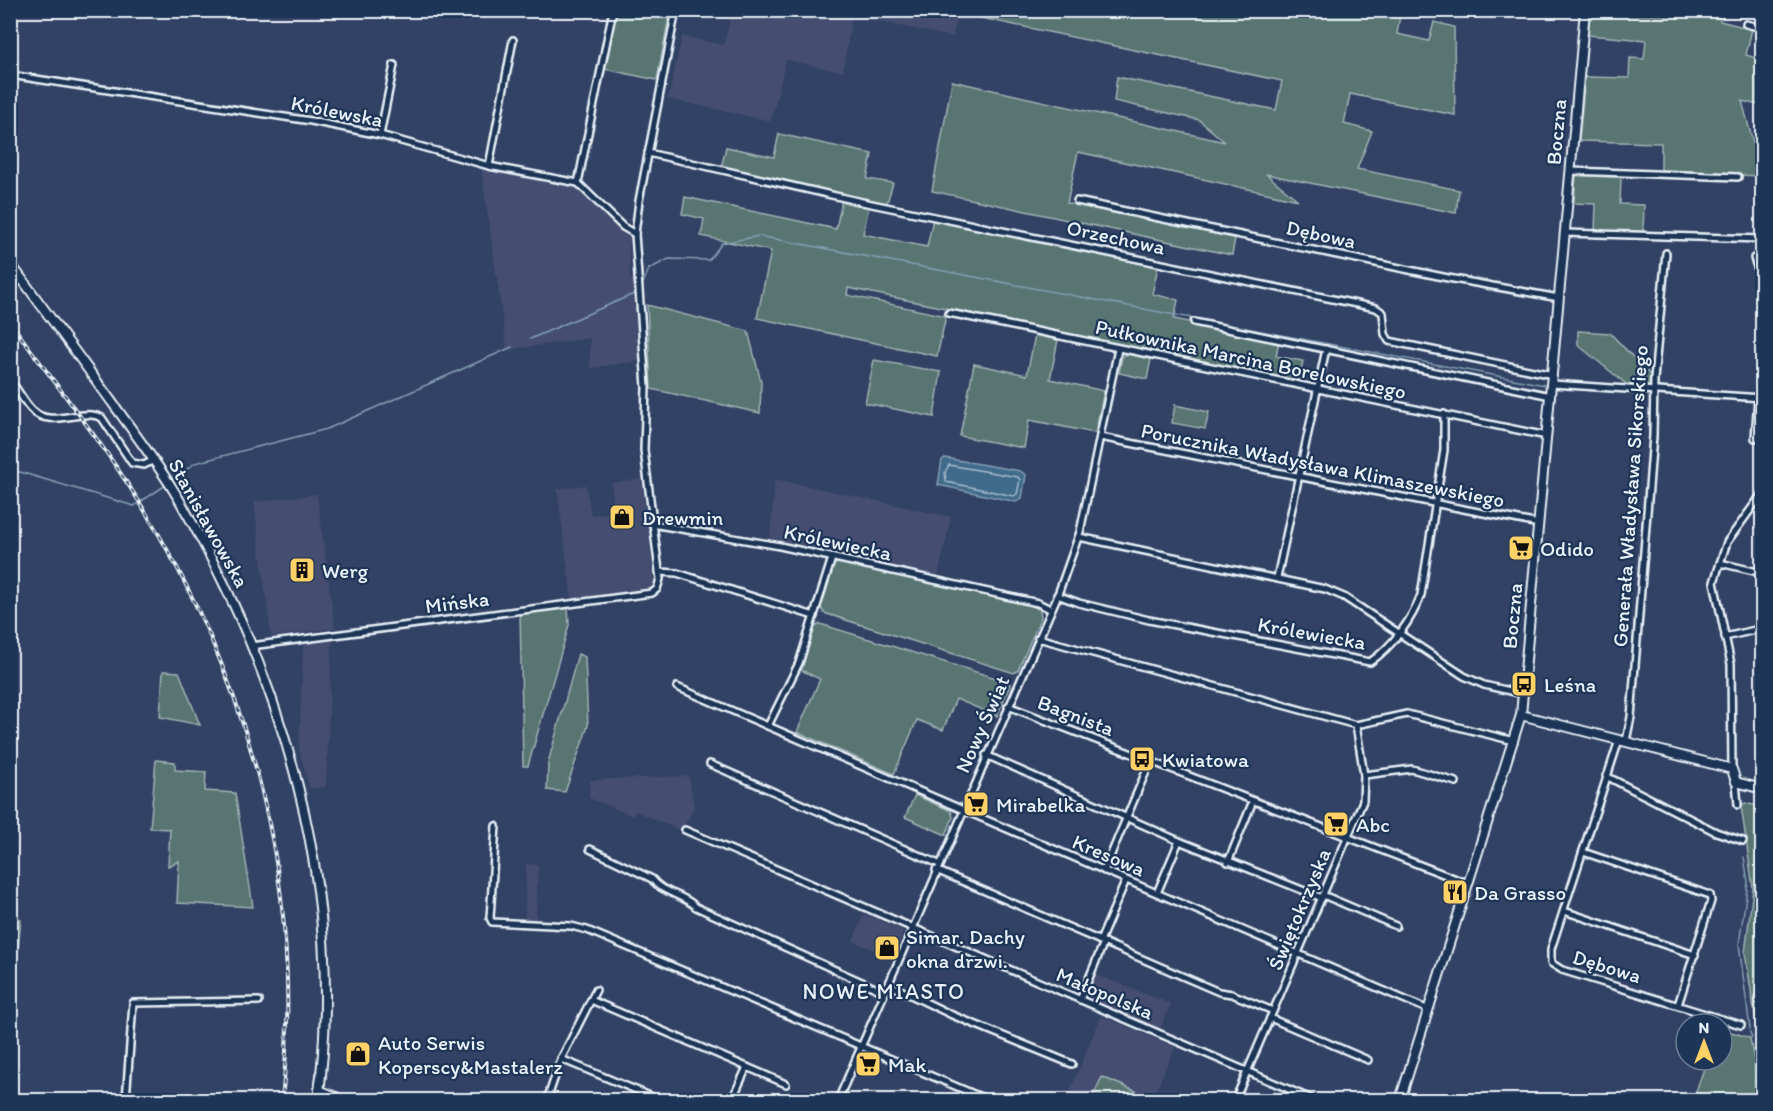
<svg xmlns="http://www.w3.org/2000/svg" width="1773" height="1111" font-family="Itim,sans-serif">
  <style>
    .built { fill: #444e70 }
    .green { fill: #587572; stroke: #a0b3b5; stroke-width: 1.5 }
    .water { fill: #416a89; stroke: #84a0b5; stroke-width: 1.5 }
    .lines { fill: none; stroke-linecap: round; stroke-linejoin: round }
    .shore { stroke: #a5bbcc; stroke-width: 1.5 }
    .stream { stroke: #84a0b5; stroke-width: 1.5 }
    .street-casing { stroke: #e8f1f8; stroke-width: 10 }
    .secondary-casing { stroke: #e8f1f8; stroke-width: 12 }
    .street { stroke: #1d3557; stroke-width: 5 }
    .secondary { stroke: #1d3557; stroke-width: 8 }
    .rail-casing { stroke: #e8f1f8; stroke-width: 4 }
    .rail { stroke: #1d3557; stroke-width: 1.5; stroke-dasharray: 4.5; stroke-linecap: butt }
    .labels { text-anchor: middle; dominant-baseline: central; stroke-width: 4.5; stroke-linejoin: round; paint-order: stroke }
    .street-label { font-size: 21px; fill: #e8f1f8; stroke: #1d3557 }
    .poi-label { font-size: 21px; fill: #e8f1f8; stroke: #1d3557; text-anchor: start }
    .neighbourhood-label { font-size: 22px; letter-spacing: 1.5px; fill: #e8f1f8; stroke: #1d3557 }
  </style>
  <rect width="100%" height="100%" fill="#324264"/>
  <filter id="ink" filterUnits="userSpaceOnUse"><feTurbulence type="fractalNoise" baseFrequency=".0167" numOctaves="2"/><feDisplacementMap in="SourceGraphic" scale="12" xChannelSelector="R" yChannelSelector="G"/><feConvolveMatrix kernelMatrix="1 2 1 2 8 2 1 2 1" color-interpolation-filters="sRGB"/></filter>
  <g filter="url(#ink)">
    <g class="built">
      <path d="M732,10H957V11L953,37L852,16L843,72L786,60L771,121L668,99L682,36L724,45Z"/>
      <path d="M481,167L579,187L629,238L630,278H635L634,306L636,308L639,361L590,368V338L507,350Z"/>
      <path d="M642,479L654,584L648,590L572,600L557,489L586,485L591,515L615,512L611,483Z"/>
      <path d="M775,479L951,517L938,576L770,538Z"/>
      <path d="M317,494L335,628L271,637L254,502Z"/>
      <path d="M332,640L326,787L310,789L299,749L303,648L304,643Z"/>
      <path d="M689,776L694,807L682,831L635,811L633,816L589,798L590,780Z"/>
      <path d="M526,864L538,865L536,920H525Z"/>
      <path d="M864,914L904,931L893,958L853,941Z"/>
      <path d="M1096,975L1171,1004L1160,1029L1091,999L1088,992Z"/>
      <path d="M1101,1016L1175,1047L1152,1100H1066Z"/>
    </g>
    <g class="green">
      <path d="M615,11H670L657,80L604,69Z"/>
      <path d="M963,11H1386V13L1400,15L1397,34L1429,41L1434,22L1454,27L1455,115L1350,94L1344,124L1372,131L1357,169L1459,190L1456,213L1266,174L1298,200L1078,152L1067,203L1235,238L1232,255L932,191L952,81L1225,142L1199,120L1114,101L1117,77L1276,110L1282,81L962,14Z"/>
      <path d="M1590,14L1718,15L1720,21L1752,29L1746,55L1762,60V106L1742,101L1762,176L1661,172V143L1579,141L1585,77L1629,78L1630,58L1644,59L1646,40L1588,35Z"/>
      <path d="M779,134L872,154L867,179L893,183L887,203L721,169L726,147L774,157Z"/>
      <path d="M1576,175L1621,177L1620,204L1644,205L1643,232L1595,231L1596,204L1574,203Z"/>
      <path d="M685,197L836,229L842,200L869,206L863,234L927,247L933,219L1158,267L1152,294L1178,300L1174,319L1279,341L1276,356L1303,361L1299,381L848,288L847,295L946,316L937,356L757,318L771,251L701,236L704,219L682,214Z"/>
      <path d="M647,305L748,331L761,382L760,413L651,389Z"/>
      <path d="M1578,331L1610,333L1650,375L1649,383L1646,386L1626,384L1578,345Z"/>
      <path d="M1035,335L1058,340L1050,379L1104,391L1095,433L1029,420L1024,448L960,436L974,364L1027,375Z"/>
      <path d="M1127,354L1151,359L1147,379L1119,373L1122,357Z"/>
      <path d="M874,360L941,372L934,417L865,403Z"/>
      <path d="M1175,405L1209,412L1205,429L1172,423Z"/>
      <path d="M839,562L1031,605L1040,610L1041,617L1018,670L1014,673L824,613L821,608L832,566Z"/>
      <path d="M568,607L569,625L528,766H523L520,613Z"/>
      <path d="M820,624L1009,682L1010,685L997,716L956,699L943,730L917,720L894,774L797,732L820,679L801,670L815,627Z"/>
      <path d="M578,654L585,657L588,726L565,792L547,790L548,763Z"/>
      <path d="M163,671L179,672L200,725L160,717Z"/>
      <path d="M156,760L175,762V770L206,772L205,791L235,793L253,907L177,903L179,861L168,866L170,829L150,828Z"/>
      <path d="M915,795L951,811L953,817L946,835L905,817Z"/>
      <path d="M1745,803L1762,807V1058L1745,953L1753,888L1741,806Z"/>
      <path d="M11,917L21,919L13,1003H10Z"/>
      <path d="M1722,1029L1750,1038L1761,1100H1693L1707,1060H1722Z"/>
      <path d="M1102,1077L1152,1098L1151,1100H1091Z"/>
    </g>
    <path class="water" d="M945,458L1020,471L1026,475L1022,498L1016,502L938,485L942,460Z"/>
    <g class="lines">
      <path class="shore" d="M949,465L1018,477L1020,480L1017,494L1014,496L946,482L945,472Z"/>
      <g class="stream">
        <path d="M641,288L649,269L669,259L709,260L722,243L759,236L1545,385"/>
        <path d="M530,339L636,293"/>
        <path d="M10,469L134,506L166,485"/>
        <path d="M173,480L195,463L327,429L512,347"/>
        <path d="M1744,857L1748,882L1739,944L1750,1029"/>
        <path d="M1750,1032L1752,1038"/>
      </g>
      <g class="street-casing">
        <g id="street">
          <path d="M1746,24L1762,28"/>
          <path d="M10,75L311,121L380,135L489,166L578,183L623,227L635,234"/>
          <path d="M380,135L394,65"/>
          <path d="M648,153L862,202L1376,308L1383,313L1385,334L1389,341L1553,375"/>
          <path d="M489,166L513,40"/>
          <path d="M1571,171L1738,177"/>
          <path d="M578,183L613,10"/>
          <path d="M1077,201L1448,278L1559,298"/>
          <path d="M1565,233L1762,239"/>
          <path d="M1762,259L1754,258L1762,281"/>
          <path d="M949,313L1547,436"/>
          <path d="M1194,322L1551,396"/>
          <path d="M10,380C18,389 24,403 33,411C52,429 82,407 102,418L132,463L144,465L154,460"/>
          <path d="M1552,384L1762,398"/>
          <path d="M1100,437L1539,524"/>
          <path d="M1755,438L1758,398"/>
          <path d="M652,524L780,546L1038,603L1050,609"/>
          <path d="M1079,537L1325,589L1344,597L1464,676L1484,685L1523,694"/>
          <path d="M1720,563L1762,573"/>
          <path d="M659,572L677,573L814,616"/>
          <path d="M1277,578L1326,349"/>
          <path d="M1057,595L1079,603L1149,620L1370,662C1392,647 1412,620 1421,595L1444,450V414"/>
          <path d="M1725,637L1755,630"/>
          <path d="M1038,638L1356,725"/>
          <path d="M251,646L652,593L657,589L660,579L644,450L646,387L635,234L639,201L676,10"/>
          <path d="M677,687L1429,1010"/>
          <path d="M1008,706L1469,884"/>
          <path d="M1356,725L1407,714L1514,741"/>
          <path d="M768,726L799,663L832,558"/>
          <path d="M1619,740L1551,949V963L1562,970L1741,1025"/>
          <path d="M1626,741L1631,717L1653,436L1654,379L1666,253"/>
          <path d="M986,755L1179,841L1322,898"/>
          <path d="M710,764L939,864"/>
          <path d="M1732,769L1731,664L1714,582L1727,542L1762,494"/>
          <path d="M1364,775L1412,769L1456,782"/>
          <path d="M1606,776L1716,832L1743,841"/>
          <path d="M1736,782L1738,805"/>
          <path d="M496,826L490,918L492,922L571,926L587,930L988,1100"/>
          <path d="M685,830L1314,1100"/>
          <path d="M590,849L652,879C662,893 683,894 696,907L884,992"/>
          <path d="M1583,852L1710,895L1711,901L1678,1005"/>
          <path d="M1228,862L1253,801"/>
          <path d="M936,870L1219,992L1232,994L1273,1011"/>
          <path d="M1104,871L1150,762"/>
          <path d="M1157,893L1179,841"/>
          <path d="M1323,895L1396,926"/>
          <path d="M1564,911L1695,955"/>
          <path d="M1100,941L1126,880"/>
          <path d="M888,984L952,1015L1072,1064"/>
          <path d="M591,1000L747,1067L732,1100"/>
          <path d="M1080,1000L1104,942"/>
          <path d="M1270,1018L1368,1060"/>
          <path d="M561,1059L660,1100"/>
          <path d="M747,1067L786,1084"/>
          <path d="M126,1100L133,1003L259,1001"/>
          <path d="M547,1100L561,1059L596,990"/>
          <path d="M838,1100L1057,597L1080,532L1118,349"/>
          <path d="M1235,1100L1363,801L1364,775L1356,725"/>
        </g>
      </g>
      <g class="secondary-casing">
        <g id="secondary">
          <path d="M10,263C45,310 79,357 114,405C135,434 158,464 177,496C283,676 347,890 318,1100"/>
          <path d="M1521,715L1732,769L1736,782L1762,789"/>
          <path d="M319,1090L343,1100"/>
          <path d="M1400,1100L1521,715L1585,10"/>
        </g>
      </g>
      <use href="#street" class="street"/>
      <use href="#secondary" class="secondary"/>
      <g class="rail-casing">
        <path id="rail" d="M10,322C54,382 101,441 140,503C252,683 305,890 282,1100"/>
      </g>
      <use href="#rail" class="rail"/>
    </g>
  </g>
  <defs>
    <g id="shop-square" transform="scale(1.35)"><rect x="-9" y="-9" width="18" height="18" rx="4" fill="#ffd166" stroke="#1d3557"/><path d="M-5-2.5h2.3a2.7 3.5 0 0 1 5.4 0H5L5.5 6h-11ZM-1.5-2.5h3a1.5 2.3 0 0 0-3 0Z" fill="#111"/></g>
    <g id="supermarket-square" transform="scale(1.35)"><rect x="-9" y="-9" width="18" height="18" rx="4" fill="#ffd166" stroke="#1d3557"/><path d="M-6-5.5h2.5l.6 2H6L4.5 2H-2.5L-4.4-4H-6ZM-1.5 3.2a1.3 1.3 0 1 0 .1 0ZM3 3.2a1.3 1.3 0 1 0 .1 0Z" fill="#111"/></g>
    <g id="building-square" transform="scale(1.35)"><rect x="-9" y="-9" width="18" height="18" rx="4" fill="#ffd166" stroke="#1d3557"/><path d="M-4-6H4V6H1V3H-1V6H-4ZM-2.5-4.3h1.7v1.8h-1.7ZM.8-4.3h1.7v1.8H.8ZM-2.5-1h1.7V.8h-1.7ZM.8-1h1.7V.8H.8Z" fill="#111"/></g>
    <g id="bus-square" transform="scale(1.35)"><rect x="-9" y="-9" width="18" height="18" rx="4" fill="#ffd166" stroke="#1d3557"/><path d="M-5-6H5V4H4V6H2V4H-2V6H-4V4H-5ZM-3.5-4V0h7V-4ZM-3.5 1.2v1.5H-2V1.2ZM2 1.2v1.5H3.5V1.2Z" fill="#111"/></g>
    <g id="restaurant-square" transform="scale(1.35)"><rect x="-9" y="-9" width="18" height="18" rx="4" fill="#ffd166" stroke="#1d3557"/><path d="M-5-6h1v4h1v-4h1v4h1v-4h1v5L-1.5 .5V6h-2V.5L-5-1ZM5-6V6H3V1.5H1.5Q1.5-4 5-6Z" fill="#111"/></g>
  </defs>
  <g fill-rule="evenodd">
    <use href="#shop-square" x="622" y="517"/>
    <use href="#supermarket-square" x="1521" y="548"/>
    <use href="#building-square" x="302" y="570"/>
    <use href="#bus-square" x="1524" y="684"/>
    <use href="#bus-square" x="1142" y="759"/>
    <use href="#supermarket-square" x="976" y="804"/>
    <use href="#supermarket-square" x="1336" y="824"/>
    <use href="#restaurant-square" x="1455" y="892"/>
    <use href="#shop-square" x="887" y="948"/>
    <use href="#shop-square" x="358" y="1054"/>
    <use href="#supermarket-square" x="868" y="1064"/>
  </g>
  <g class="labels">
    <g class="street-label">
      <text transform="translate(337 111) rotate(11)">Królewska</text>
      <text transform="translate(1556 132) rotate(-85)">Boczna</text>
      <text transform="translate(1321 234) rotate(12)">Dębowa</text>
      <text transform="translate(1116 237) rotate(12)">Orzechowa</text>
      <text transform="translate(1251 359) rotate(12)">Pułkownika Marcina Borelowskiego</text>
      <text transform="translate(1323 465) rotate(11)">Porucznika Władysława Klimaszewskiego</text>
      <text transform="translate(1630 496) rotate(-86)">Generała Władysława Sikorskiego</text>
      <text transform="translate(209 523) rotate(61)">Stanisławowska</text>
      <text transform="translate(838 542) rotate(12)">Królewiecka</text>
      <text transform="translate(457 602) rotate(-7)">Mińska</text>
      <text transform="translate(1512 616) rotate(-85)">Boczna</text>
      <text transform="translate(1312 633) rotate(10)">Królewiecka</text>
      <text transform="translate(1076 715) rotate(21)">Bagnista</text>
      <text transform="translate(982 724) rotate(-66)">Nowy Świat</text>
      <text transform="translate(1109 855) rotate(23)">Kresowa</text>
      <text transform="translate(1299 909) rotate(-67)">Świętokrzyska</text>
      <text transform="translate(1607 966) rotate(17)">Dębowa</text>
      <text transform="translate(1105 993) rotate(23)">Małopolska</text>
    </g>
    <g class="poi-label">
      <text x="642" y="517">Drewmin</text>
      <text x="1540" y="548">Odido</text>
      <text x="322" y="570">Werg</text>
      <text x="1544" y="684">Leśna</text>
      <text x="1162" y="759">Kwiatowa</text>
      <text x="996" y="804">Mirabelka</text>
      <text x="1356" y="824">Abc</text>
      <text x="1474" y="892">Da Grasso</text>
      <text x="906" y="936">Simar. Dachy<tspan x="906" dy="24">okna drzwi.</tspan></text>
      <text x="378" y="1042">Auto Serwis<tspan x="378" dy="24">Koperscy&amp;Mastalerz</tspan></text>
      <text x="888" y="1064">Mak</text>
    </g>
    <g class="neighbourhood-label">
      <text x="884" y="991">NOWE MIASTO</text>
    </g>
  </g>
  <rect width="1773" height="1111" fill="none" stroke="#1d3557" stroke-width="36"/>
  <rect x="18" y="18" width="1737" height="1075" fill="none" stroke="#e8f1f8" stroke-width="2" filter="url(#ink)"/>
  <g transform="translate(1704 1042)"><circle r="28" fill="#1d3557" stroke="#6e8097" stroke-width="1.5"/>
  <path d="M0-4.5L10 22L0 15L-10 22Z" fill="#ffd166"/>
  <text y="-9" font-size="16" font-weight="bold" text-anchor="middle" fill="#e8f1f8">N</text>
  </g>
</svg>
